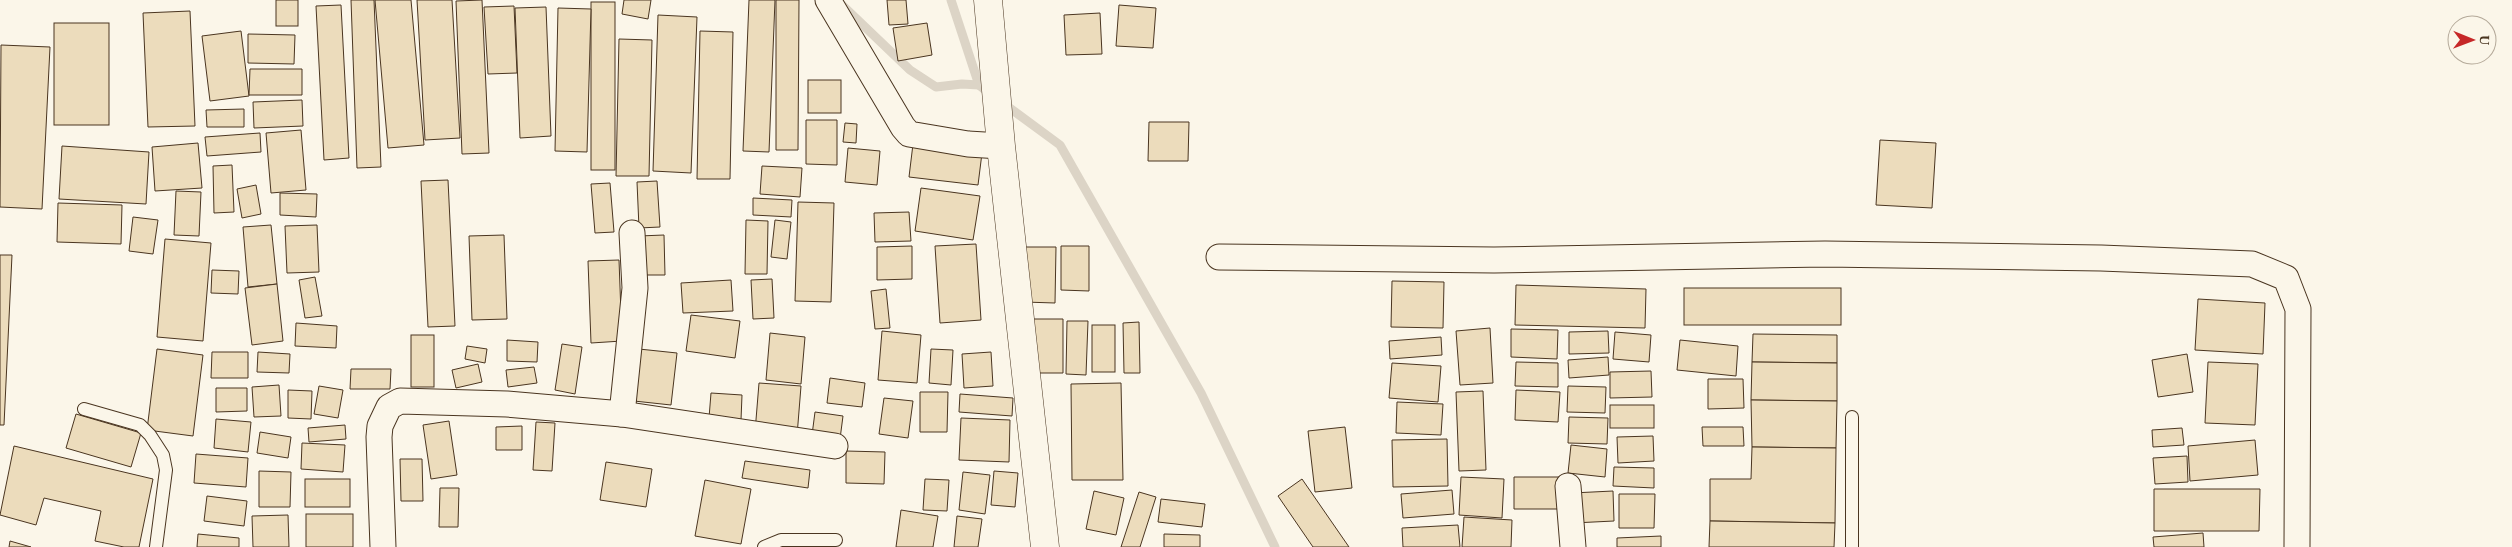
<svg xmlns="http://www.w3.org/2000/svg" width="2512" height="547" font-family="Georgia,serif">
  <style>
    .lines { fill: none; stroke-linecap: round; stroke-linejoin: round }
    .stream { stroke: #dcd4c6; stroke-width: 9 }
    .building { fill: #ecdcbc; stroke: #4a3520 }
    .service-casing { stroke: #4a3520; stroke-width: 14 }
    .minor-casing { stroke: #4a3520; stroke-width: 27 }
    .tertiary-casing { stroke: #4a3520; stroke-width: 29 }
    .service { stroke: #fbf6e9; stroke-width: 12 }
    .minor { stroke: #fbf6e9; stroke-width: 25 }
    .tertiary { stroke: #fbf6e9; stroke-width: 28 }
  </style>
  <rect width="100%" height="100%" fill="#fbf6e9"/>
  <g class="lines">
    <g class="stream">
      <path d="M951,0L979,85L990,94"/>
      <path d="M841,4L910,70L936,87L962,84L979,85"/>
      <path d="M1003,103L1060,145L1201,393L1275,547"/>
    </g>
  </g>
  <g class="building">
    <rect x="276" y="0" width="22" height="26"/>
    <path d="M351,0H374L381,167L357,168Z"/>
    <path d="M375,0H411L424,145L388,148Z"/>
    <path d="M417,0H452L460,138L425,140Z"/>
    <path d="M482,0L489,153L462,154L456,1Z"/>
    <path d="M624,0H651L648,19L622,14Z"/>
    <path d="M749,0H775L769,152L743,151Z"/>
    <path d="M776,0H799L798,150H776Z"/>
    <path d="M887,0H906L908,24L889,25Z"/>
    <rect x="591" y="2" width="24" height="168"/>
    <path d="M341,5L349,158L324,160L316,6Z"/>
    <path d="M1119,5L1156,8L1153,48L1116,46Z"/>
    <path d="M514,6L517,73L488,74L484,7Z"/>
    <path d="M546,7L551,136L520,138L515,8Z"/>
    <path d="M558,8L591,9L587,152L555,151Z"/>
    <path d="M190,11L195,126L148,127L143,13Z"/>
    <path d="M1100,13L1102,54L1066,55L1064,15Z"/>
    <path d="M658,15L697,17L691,173L653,171Z"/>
    <rect x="54" y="23" width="55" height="102"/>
    <path d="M927,23L932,55L898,61L893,28Z"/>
    <path d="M241,31L249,96L210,101L202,36Z"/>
    <path d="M700,31L733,32L730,179H697Z"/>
    <path d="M248,34L295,35L294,64L248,63Z"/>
    <path d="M619,39L652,40L649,176H616Z"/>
    <path d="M1,45L50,47L42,209L0,207Z"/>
    <path d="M250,69H302V95H249Z"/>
    <rect x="808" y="80" width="33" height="33"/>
    <path d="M302,100L303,126L254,128L253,102Z"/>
    <path d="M244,109V127H207L206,110Z"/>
    <path d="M806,120H837V165L806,164Z"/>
    <path d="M1149,122H1189L1188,161H1148Z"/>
    <path d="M845,123L857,124L856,143L843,142Z"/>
    <path d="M301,130L306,190L271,193L266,133Z"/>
    <path d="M260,133L261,152L207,156L205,137Z"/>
    <path d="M1880,140L1936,143L1932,208L1876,205Z"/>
    <path d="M198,143L202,188L155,191L152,147Z"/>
    <path d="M913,144L982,153L978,185L909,177Z"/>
    <path d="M62,146L149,152L146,204L59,199Z"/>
    <path d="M848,148L880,151L877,185L845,182Z"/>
    <path d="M232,165L234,212L214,213L213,166Z"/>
    <path d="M762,166L802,168L800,197L760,194Z"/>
    <path d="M448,180L455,326L428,327L421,181Z"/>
    <path d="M657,181L660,227L639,228L637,182Z"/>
    <path d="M610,183L614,232L595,233L591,184Z"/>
    <path d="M256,185L261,214L242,218L237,189Z"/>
    <path d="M921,188L980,196L973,240L915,231Z"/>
    <path d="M176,191L201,192L199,236L174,235Z"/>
    <path d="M280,193L317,194L316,217L280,215Z"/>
    <path d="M753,198L792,200L791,217L753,215Z"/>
    <path d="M798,202L834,203L831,302L795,301Z"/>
    <path d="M58,203L122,205L121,244L57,242Z"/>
    <path d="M909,212L911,241L875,242L874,213Z"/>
    <path d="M133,217L158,220L153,254L129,251Z"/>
    <path d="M746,220L768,221L767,274H745Z"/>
    <path d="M775,220L791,222L787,259L771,257Z"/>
    <path d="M271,225L277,284L248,287L243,227Z"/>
    <path d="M317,225L319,272L287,273L285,226Z"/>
    <path d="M504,235L507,319L472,320L469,236Z"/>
    <path d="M664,235L665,275H641L639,236Z"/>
    <path d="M165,239L211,243L203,341L157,337Z"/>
    <path d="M976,244L981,320L940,323L935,246Z"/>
    <path d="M912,246V279L877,280V247Z"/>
    <path d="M1061,246H1089V291L1061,290Z"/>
    <path d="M1025,247H1056L1055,303L1024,302Z"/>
    <path d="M0,255H12L4,425H0Z"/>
    <path d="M619,260L622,341L591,343L588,261Z"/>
    <path d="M212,270L239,271L238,294L211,293Z"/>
    <path d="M315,277L322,316L305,318L299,280Z"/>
    <path d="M772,279L774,318L753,319L751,280Z"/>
    <path d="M731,280L733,311L683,313L681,283Z"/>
    <path d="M1392,281L1444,282L1443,328L1391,327Z"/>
    <path d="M277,284L283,341L252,345L245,288Z"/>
    <path d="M1516,285L1646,289L1645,328L1515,325Z"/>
    <rect x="1684" y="288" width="157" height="37"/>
    <path d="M886,289L890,328L875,329L871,291Z"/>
    <path d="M2198,299L2265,303L2263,354L2195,350Z"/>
    <path d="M691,315L740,321L735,358L686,351Z"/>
    <path d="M1030,319H1063V373H1029Z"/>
    <path d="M1067,321H1088L1086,375L1066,374Z"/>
    <path d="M1139,322L1140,373H1124L1123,323Z"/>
    <path d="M296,323L337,326L336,348L295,346Z"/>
    <rect x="1092" y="325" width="23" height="47"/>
    <path d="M1490,328L1493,383L1460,385L1456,331Z"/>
    <path d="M1511,329L1558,330L1557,359L1511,357Z"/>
    <path d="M882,331L921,335L917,383L878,380Z"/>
    <path d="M1608,331L1609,353L1569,354V332Z"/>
    <path d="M1615,332L1651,335L1649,362L1613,359Z"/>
    <path d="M770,333L805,337L801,384L766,380Z"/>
    <path d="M1753,334L1837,335V363L1752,362Z"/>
    <rect x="411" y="335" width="23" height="52"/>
    <path d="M1441,337L1442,355L1390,359L1389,341Z"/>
    <path d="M507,340L538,342L537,362L507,361Z"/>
    <path d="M1680,340L1738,346L1736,376L1677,370Z"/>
    <path d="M562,344L582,347L575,394L555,390Z"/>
    <path d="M467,346L487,349L485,363L465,359Z"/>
    <path d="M157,349L203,355L193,436L147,430Z"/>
    <path d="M639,349L677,353L671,405L634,401Z"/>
    <path d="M931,349L953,350L951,385L929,383Z"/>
    <path d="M212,352H248V378H211Z"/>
    <path d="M258,352L290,354L289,373L257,372Z"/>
    <path d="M991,352L993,386L964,388L962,354Z"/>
    <path d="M2187,354L2193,392L2158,397L2152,360Z"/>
    <path d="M1608,357L1609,375L1569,378L1568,360Z"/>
    <path d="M1516,362L1558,363V387L1515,386Z"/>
    <path d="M1752,362L1837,363V401L1751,400Z"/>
    <path d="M2208,362L2258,364L2255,425L2205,423Z"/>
    <path d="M1392,363L1441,366L1438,402L1389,398Z"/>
    <path d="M478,364L482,382L456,388L452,370Z"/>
    <path d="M534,367L537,383L508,387L506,370Z"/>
    <path d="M351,369H391L390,389H350Z"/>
    <path d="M1651,371L1652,397L1610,398V372Z"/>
    <path d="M830,378L865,383L862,407L827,403Z"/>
    <path d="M1708,379H1743L1744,408L1708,409Z"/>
    <path d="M759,383L801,386L797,436L755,432Z"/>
    <path d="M1121,383L1123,480H1072L1071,384Z"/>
    <path d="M279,385L281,416L254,417L252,387Z"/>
    <path d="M319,386L343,390L338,418L314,414Z"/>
    <path d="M1568,386L1606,387L1605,413L1567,412Z"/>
    <path d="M216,388H247V411L216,412Z"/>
    <path d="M288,390L312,391L311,419L288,418Z"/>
    <path d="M1516,390L1560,392L1558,422L1515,420Z"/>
    <path d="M1483,391L1486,470L1459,471L1456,392Z"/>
    <path d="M920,392H948L947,432H920Z"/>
    <path d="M711,393L742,395L741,420L709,418Z"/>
    <path d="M960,394L1013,398L1012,416L959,412Z"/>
    <path d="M884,398L913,401L908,438L879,434Z"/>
    <path d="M1751,400L1837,401L1836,448L1752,447Z"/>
    <path d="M1397,402L1443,404L1441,435L1396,433Z"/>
    <rect x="1610" y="405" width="44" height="23"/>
    <path d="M815,412L843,416L840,439L812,435Z"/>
    <path d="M76,414L141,433L131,467L66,448Z"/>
    <path d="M1569,417L1608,418L1607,444L1568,443Z"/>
    <path d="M961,418L1010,420L1009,462L959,460Z"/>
    <path d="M216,419L251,422L248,452L214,448Z"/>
    <path d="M449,421L457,475L431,479L423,425Z"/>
    <path d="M536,422L555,423L552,471L533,470Z"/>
    <path d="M345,425L346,439L309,442L308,428Z"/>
    <path d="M522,426V450H496V427Z"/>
    <path d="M1345,427L1352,488L1315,492L1308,431Z"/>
    <path d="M1702,427H1743L1744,446H1703Z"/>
    <path d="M2182,428L2184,445L2153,447L2152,430Z"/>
    <path d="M260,432L291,437L288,458L257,453Z"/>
    <path d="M1653,436L1654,461L1618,463L1617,437Z"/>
    <path d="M1447,439L1448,486L1393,487L1392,440Z"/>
    <path d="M2255,440L2258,475L2190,481L2188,446Z"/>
    <path d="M302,443L345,445L343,472L301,469Z"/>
    <path d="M1571,445L1607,449L1605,477L1568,473Z"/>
    <path d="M14,446L153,479L139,547H124L95,541L101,511L44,498L36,525L0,515Z"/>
    <path d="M1752,447L1836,448L1835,523L1710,521V479H1751Z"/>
    <path d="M846,451L885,452L884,484L846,483Z"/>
    <path d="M196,454L248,458L246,487L194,483Z"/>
    <path d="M2187,456L2188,482L2155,484L2153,458Z"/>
    <path d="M400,459H422L423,501H401Z"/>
    <path d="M745,461L810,470L808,488L742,478Z"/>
    <path d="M606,462L652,469L646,507L600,500Z"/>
    <path d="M1614,467L1654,468V488L1613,486Z"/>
    <path d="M259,471L291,472L290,507H259Z"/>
    <path d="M994,471L1018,473L1015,507L991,505Z"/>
    <path d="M963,472L990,475L985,514L959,510Z"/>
    <path d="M1461,477L1504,479L1502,518L1459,515Z"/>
    <path d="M1514,477H1559L1560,509H1514Z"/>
    <rect x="305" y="479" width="45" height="28"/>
    <path d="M925,479L949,480L947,511L923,510Z"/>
    <path d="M1302,479L1349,547H1313L1278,496Z"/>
    <path d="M705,480L751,489L741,544L695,536Z"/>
    <path d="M440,488H459L458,527H439Z"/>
    <path d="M2154,489H2260L2259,531H2154Z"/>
    <path d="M1452,490L1454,514L1403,518L1401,494Z"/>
    <path d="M1094,491L1124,498L1116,535L1086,529Z"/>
    <path d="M1613,491L1614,521L1573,523L1572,493Z"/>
    <path d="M1139,492L1156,497L1140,547H1121Z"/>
    <path d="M1619,494H1655L1654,528H1619Z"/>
    <path d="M207,496L247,501L244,526L204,521Z"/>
    <path d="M1161,499L1205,504L1202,527L1158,522Z"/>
    <path d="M901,510L938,516L933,547H896Z"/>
    <rect x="306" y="514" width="47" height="33"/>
    <path d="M288,515L289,547H253L252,516Z"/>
    <path d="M957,516L982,519L978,547H954Z"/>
    <path d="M1464,517L1512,520L1511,547H1462Z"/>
    <path d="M1710,521L1835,523L1834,547H1709Z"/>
    <path d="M1458,525L1460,547H1403L1402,528Z"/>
    <path d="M2203,533L2204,547H2154L2153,537Z"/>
    <path d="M198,534L239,538V547H197Z"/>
    <path d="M1164,534L1200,535V547H1164Z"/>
    <path d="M1661,536V547H1617V538Z"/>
    <path d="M10,541L31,547H9Z"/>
  </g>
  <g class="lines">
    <g class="service-casing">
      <g id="service">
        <path d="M84,409L140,425L150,435L163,455L166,470L156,547"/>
        <path d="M764,547L781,540H836"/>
        <path d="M1852,547V417"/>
      </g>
    </g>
    <g class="minor-casing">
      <g id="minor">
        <path d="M828,0L903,127L909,134L968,144L1001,146"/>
        <path d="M1219,257L1494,260L1825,254L2101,258L2252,264L2286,278L2298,309L2297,547"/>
        <path d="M622,414L635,288L632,233"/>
        <path d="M1568,486L1573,547"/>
        <path d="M383,547L379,437L380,426L389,407L400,401L507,404L622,414L835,446"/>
      </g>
    </g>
    <g class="tertiary-casing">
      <path id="tertiary" d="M988,0L1001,146L1045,547"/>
    </g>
    <use href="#service" class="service"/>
    <use href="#minor" class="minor"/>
    <use href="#tertiary" class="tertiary"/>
  </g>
  <g transform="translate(2472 40) rotate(91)"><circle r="24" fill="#fbf6e9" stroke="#b4a999"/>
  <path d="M0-4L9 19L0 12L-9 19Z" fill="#c62828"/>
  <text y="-8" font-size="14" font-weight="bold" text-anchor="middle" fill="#4a3520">U</text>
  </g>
</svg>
